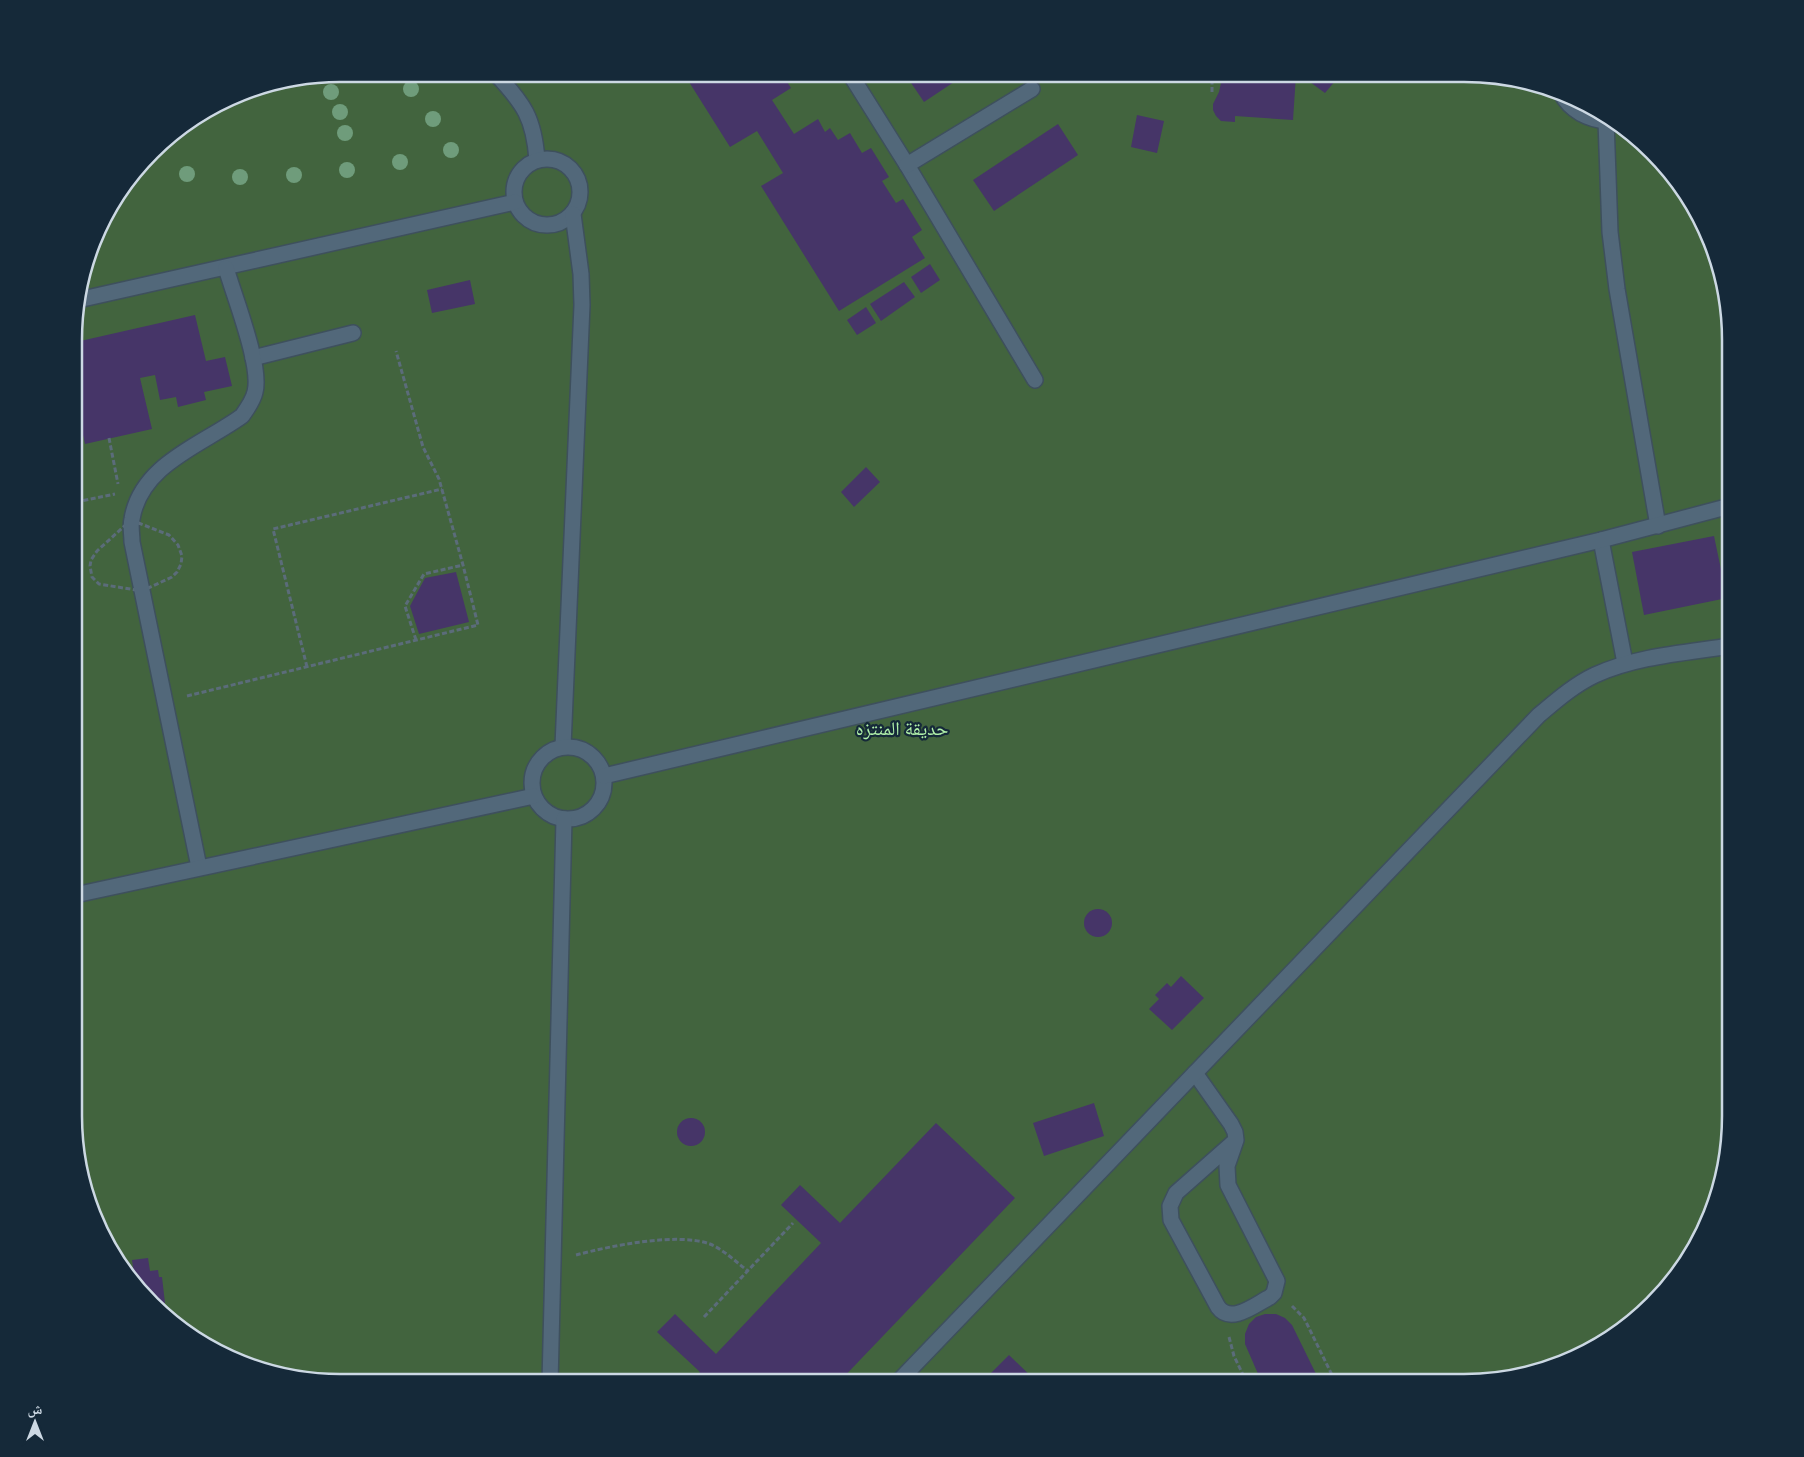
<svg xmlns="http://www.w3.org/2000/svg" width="1804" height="1457" font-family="'Space Grotesk','Noto Naskh Arabic',sans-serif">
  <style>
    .green { fill: #42643e }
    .building { fill: #463568 }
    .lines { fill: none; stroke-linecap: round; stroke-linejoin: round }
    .lane-casing { stroke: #3e505d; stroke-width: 18 }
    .path { stroke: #5b6c7a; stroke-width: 3; stroke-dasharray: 5 2.5; stroke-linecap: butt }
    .lane { stroke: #52687a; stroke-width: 15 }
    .tree { fill: #6f9c7b }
    .labels { text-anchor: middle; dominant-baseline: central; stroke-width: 4.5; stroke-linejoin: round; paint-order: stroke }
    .park-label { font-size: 19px; fill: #b1f1a9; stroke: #152939 }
    .rim { fill: none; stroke: #ccd8e3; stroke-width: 2.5 }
  </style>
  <rect width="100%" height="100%" fill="#1f3343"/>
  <path class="green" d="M341,74H1480L1566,94L1639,140L1675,178L1710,238L1730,341V1134L1710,1219L1664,1292L1612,1338L1566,1363L1463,1383H324L238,1363L165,1317L101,1234L74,1134L76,306L109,208L165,140L255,88Z"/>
  <g class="building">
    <path d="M684,74H782L791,88L772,100L794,134L818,119L825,132L830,128L838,140L850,133L862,153L871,148L889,177L882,181L896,203L903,199L922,230L912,237L925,258L839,311L761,186L783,173L757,131L730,147Z"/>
    <path d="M905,74H966L924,102Z"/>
    <path d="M1223,74L1296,75L1293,120L1235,116V122L1221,121L1216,116L1213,110V104L1219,92Z"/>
    <path d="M1313,74H1341L1325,93L1310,82L1315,75Z"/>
    <path d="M1137,115L1164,121L1157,153L1131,147Z"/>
    <path d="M1058,124L1078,155L994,211L973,180Z"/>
    <path d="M930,264L940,280L921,293L911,277Z"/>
    <path d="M470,280L475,304L432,313L427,290Z"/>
    <path d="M904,282L915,297L881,321L870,304Z"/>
    <path d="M866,307L876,323L857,335L847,320Z"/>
    <path d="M195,315L206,361L225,357L232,386L204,392L206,400L178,407L176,397L160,400L155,375L140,378L152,429L85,444L76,403V342Z"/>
    <path d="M866,467L880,482L854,507L841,492Z"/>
    <path d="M1714,536L1727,598L1644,615L1632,552Z"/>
    <path d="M456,572L469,622L419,634L410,606L425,578Z"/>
    <circle cx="1098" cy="923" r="14"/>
    <path d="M1181,976L1204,998L1172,1030L1149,1009L1159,999L1155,995L1167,983L1171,987Z"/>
    <path d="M1094,1103L1104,1136L1044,1156L1033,1123Z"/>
    <circle cx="691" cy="1132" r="14"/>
    <path d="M936,1123L1015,1198L838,1383H689L700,1372L657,1332L675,1314L716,1354L821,1243L781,1205L800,1185L840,1223Z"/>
    <path d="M148,1258L150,1271L158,1270L159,1277H162L165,1303L155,1304L150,1297L149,1293H146L132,1274H134L132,1260Z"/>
    <path d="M1265,1314H1276L1285,1318L1292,1325L1318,1378L1317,1383H1262L1245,1344V1334L1249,1324L1256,1317Z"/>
    <path d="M1009,1355L1038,1383H981Z"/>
  </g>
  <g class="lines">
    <g class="lane-casing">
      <g id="lane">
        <path d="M496,74C524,104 534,118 537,160"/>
        <path d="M850,74L907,165L1035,380"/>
        <path d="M1561,93C1570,111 1589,120 1608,121"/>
        <path d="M1606,121L1610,232L1617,289L1658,526"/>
        <circle cx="547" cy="192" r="33"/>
        <path d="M907,165L1032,89"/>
        <path d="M78,300L515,202"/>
        <path d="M253,358L353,333"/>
        <path d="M1601,540L1625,663"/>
        <path d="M563,746L582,305L581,274L573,214"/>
        <circle cx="568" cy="783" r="36"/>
        <path d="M604,776L1601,540L1730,506"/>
        <path d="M199,867L132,542C132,534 130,526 132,519C141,464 202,445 242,416C247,409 253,401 255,392C262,366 234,296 226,268"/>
        <path d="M75,895L534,796"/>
        <path d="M1195,1073L1231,1124L1235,1132L1236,1140L1227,1166L1228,1185L1277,1281L1274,1293L1270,1297C1256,1304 1231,1325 1218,1307L1171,1220L1170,1206L1176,1193L1236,1140"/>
        <path d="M550,1383L564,819"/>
        <path d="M897,1383L1539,715C1557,700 1574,685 1595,675C1637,656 1685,653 1730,646"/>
      </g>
    </g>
    <g class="path">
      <path d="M1212,92V74"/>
      <path d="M109,438L118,484"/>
      <path d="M76,502L115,494"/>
      <path d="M131,520L169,535L178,545L182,556L181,564L177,572L172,577L142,591L99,584L92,577L90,566L91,560L97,551Z"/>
      <path d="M416,640L405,606L424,574L463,565"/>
      <path d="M307,667L273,529L442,489"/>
      <path d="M187,696L478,625L463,565L439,479L423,447L396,351"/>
      <path d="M576,1255C610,1246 677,1232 710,1244C724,1250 736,1262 748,1271"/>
      <path d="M1292,1306L1304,1318L1336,1383"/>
      <path d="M704,1317L793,1223"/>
      <path d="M1229,1337L1234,1356L1247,1383"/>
    </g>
    <use href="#lane" class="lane"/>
  </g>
  <g class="tree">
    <circle cx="411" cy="89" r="8"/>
    <circle cx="331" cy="92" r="8"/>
    <circle cx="340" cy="112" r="8"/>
    <circle cx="433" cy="119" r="8"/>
    <circle cx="345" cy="133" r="8"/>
    <circle cx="451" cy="150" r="8"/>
    <circle cx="400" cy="162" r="8"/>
    <circle cx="347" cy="170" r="8"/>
    <circle cx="187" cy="174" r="8"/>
    <circle cx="294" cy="175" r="8"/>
    <circle cx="240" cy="177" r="8"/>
  </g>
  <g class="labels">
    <g class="park-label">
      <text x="902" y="728">حديقة المنتزه</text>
    </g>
  </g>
  <path d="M0 0H1804V1457H0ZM340 82H1464A258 258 0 0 1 1722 340V1116A258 258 0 0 1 1464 1374H340A258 258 0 0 1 82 1116V340A258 258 0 0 1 340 82Z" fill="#152939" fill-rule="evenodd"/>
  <path class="rim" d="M340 82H1464A258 258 0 0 1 1722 340V1116A258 258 0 0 1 1464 1374H340A258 258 0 0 1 82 1116V340A258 258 0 0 1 340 82Z"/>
  <g transform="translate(35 1422)" stroke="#152939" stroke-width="4" paint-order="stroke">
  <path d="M0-4L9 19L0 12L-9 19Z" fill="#ccd8e3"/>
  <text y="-8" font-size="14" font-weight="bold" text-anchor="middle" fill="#ccd8e3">ش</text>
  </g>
</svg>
